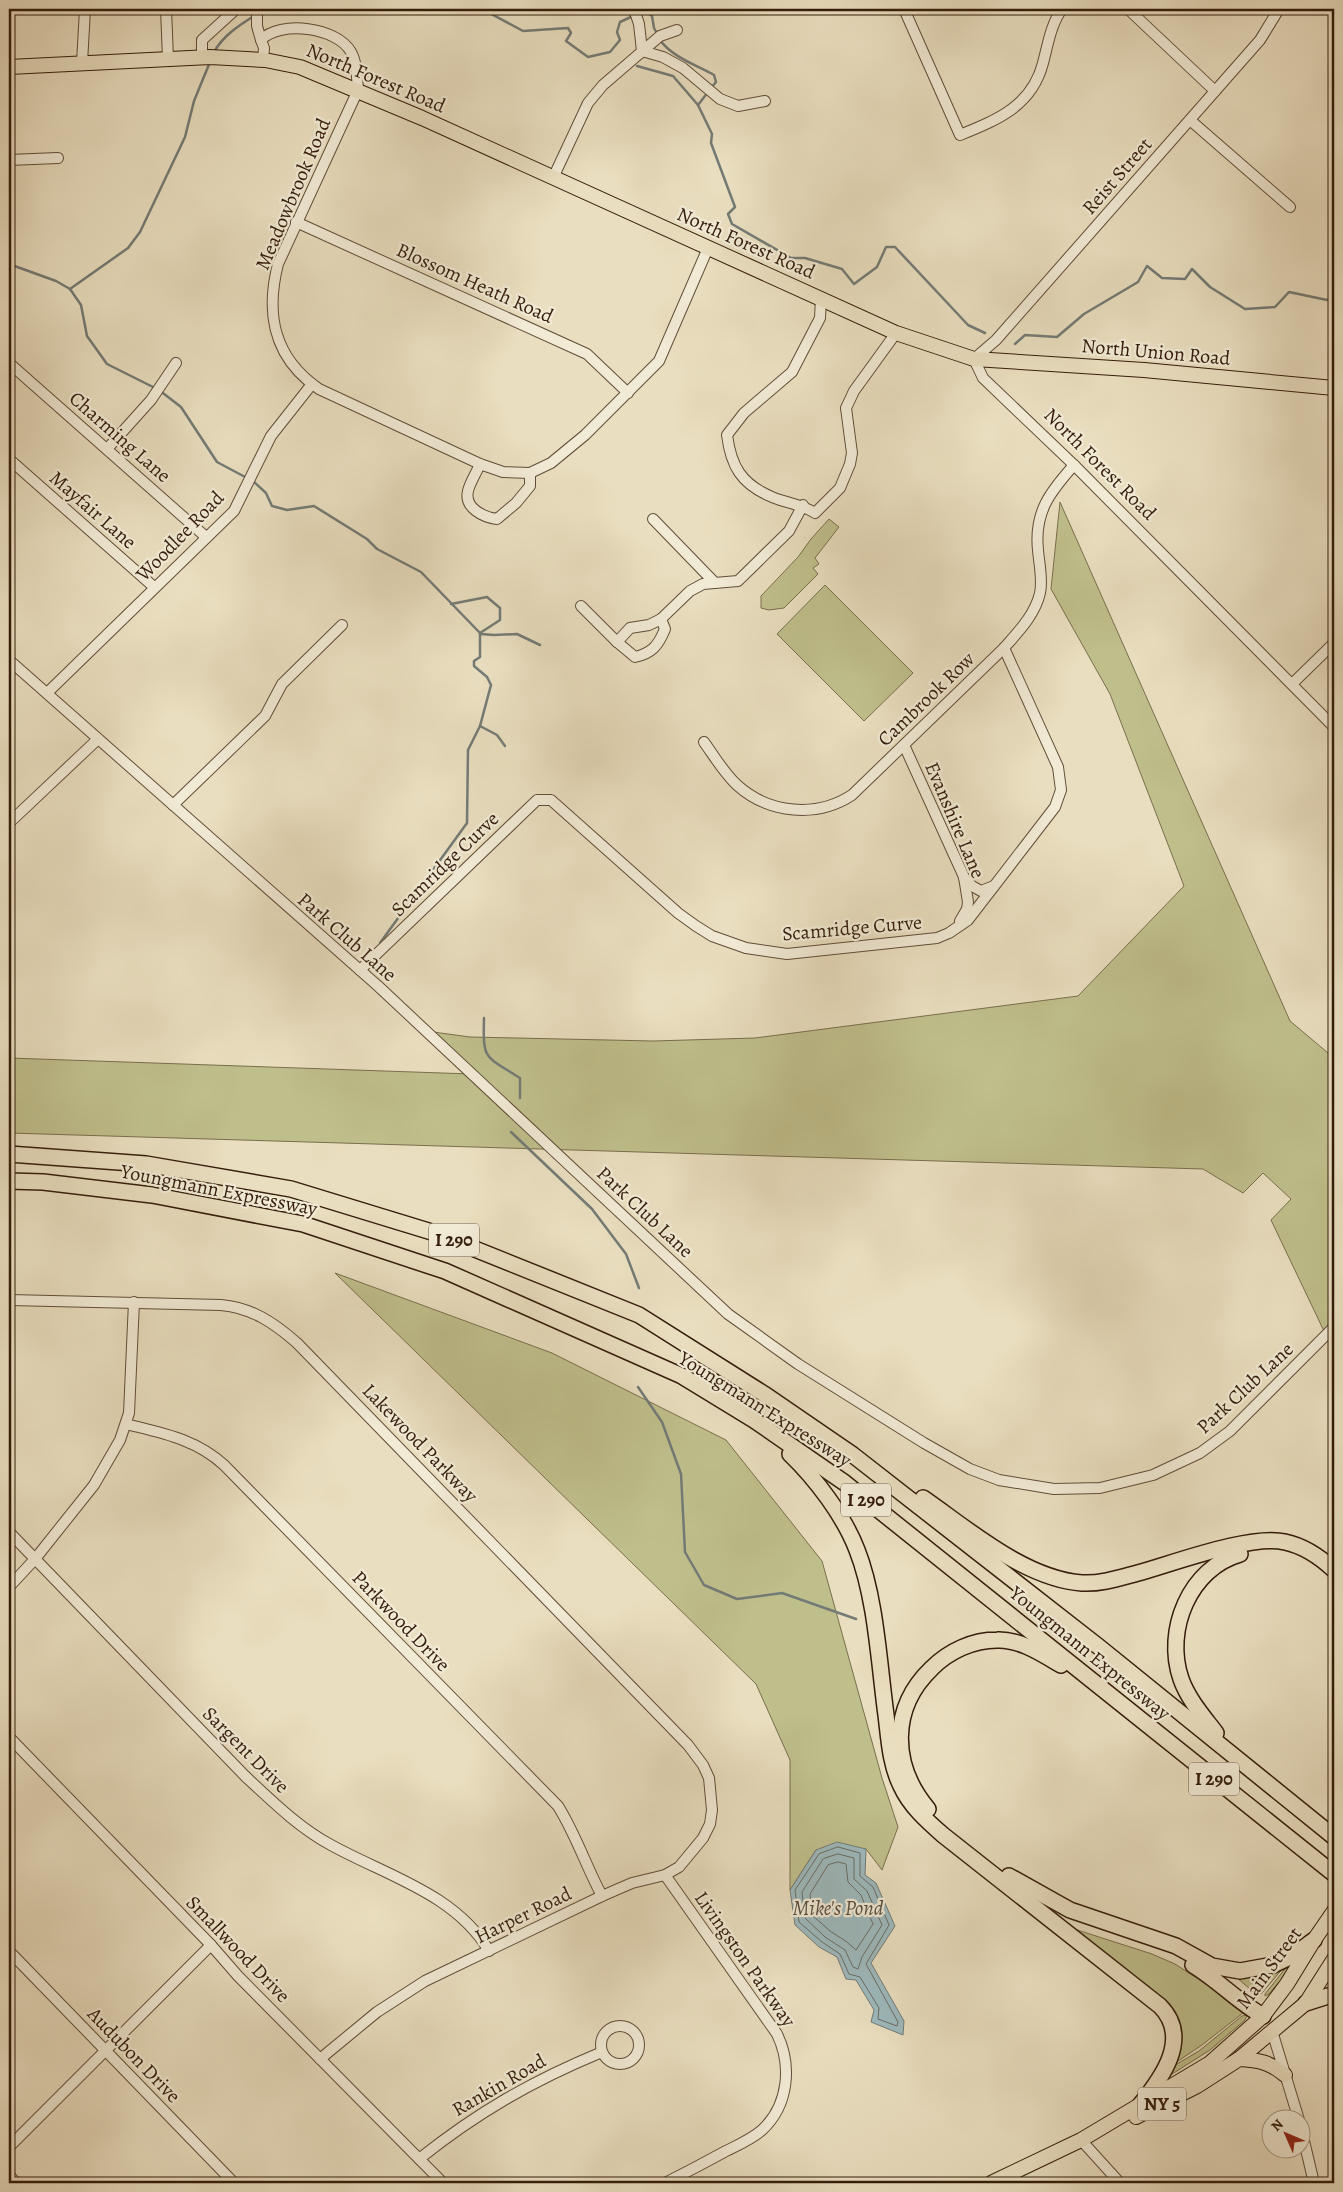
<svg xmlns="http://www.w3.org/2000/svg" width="1343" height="2192" font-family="Alegreya,serif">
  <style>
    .green { fill: #bfbf8c; stroke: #7a6e4c }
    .water { fill: #9db9bd; stroke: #737b76 }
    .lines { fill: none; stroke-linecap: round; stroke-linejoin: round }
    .shore { stroke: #686b64; stroke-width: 1 }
    .stream { stroke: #737b76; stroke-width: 2.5 }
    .minor-casing { stroke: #614d38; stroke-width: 12 }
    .major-casing { stroke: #341d0b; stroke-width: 16 }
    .highway-casing { stroke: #341d0b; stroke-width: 18 }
    .minor { stroke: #f1ead5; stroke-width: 10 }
    .major { stroke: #e9debf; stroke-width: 14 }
    .highway { stroke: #e9debf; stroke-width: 15 }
    .labels { text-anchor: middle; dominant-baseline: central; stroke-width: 4.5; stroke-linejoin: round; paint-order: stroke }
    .shield { fill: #f1ead5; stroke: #6d5a48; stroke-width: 1 }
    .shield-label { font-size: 19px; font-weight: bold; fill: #341d0b }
    .street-label { font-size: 20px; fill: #341d0b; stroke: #f1ead5 }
    .water-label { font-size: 21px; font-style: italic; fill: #544c40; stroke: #f1ead5 }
  </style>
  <rect width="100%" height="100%" fill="#e9debf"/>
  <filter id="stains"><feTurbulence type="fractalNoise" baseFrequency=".004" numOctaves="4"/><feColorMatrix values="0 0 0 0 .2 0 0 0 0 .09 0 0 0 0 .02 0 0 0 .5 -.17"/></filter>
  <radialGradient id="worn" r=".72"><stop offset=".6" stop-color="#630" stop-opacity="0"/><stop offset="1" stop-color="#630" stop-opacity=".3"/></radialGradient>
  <g class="green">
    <path d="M1060,502L1290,1021L1334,1058V1352L1271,1220L1291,1199L1263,1173L1243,1193L1203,1169L9,1133V1058L471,1074L426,1031L470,1037L653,1041L755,1038L1078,996L1184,886L1110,694L1051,589Z"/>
    <path d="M829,519L839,527L815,558L819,564L813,568L818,574L784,608L769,610L761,608V596L798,557L811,539Z"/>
    <path d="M825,585L913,673L864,721L777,634Z"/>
    <path d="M335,1273L552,1353L726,1440L822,1561L882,1778L898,1827L882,1870L866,1849L816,1850L790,1890V1760L756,1684Z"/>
    <path d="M1065,1926L1152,1954L1175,1964L1244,2009L1243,2013L1202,2045L1175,2063L1171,2016Z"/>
    <path d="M1292,1960L1291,1968L1269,1994L1265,1996V1994Z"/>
    <path d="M1289,1961L1262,1993L1257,1995L1236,1977Z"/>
    <path d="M1247,2015L1245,2020L1210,2050L1169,2076L1170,2068L1199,2051L1242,2016Z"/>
  </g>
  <path class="water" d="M837,1842L866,1849L865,1875L876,1883L895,1926L871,1963L904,2021L903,2035L871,2022L874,2010L856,1980L846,1979L837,1957L819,1947L795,1925L790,1890L816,1850Z"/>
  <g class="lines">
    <g class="shore">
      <path d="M838,1847L860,1853V1876L873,1887L889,1925L866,1964L898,2022L897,2026L878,2019L879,2008L860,1977L849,1974L840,1954L822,1942L799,1922L795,1890L819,1854Z"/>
      <path d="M838,1854L854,1858V1879L867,1891L882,1925L862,1957L858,1969L853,1967L845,1950L825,1937L805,1918L802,1892L823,1859Z"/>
      <path d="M838,1862L846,1864L848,1882L861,1895L873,1924L856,1950L847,1942L830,1931L812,1915L810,1894L828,1865Z"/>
    </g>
    <g class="stream">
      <path d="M482,9L523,31L568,28L571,33L566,41L588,57L610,52L620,40L617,32L620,22L633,16"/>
      <path d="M638,14L645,11L652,16L654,28L658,35"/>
      <path d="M660,40C672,57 696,65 714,75L716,82L711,88"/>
      <path d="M214,52C223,36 238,26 254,16"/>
      <path d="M637,66L673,76L698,105"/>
      <path d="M708,92L698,105L712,134L711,143L735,207L728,214L732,224L791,258H805L842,269L854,284L877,267L886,247H895L968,325L985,333"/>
      <path d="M9,264L56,281L70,289L81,305L87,336L107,364L155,388"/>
      <path d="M70,289L128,248L140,232L185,137L194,101L210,62"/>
      <path d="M1015,344L1025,335L1057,337L1084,314L1138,282L1147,266L1162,278L1185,279L1192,269L1210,287L1245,309L1275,307L1289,292L1327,300L1334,296"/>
      <path d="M159,390L181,407L217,462L247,478"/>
      <path d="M252,480L266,493L272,506L287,510L314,506L367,539L377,549L421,572L480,633V657L474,661V666L487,677L491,685L480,726L468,750L467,823L380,943"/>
      <path d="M451,604L487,597L500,608V620L480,633"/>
      <path d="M481,634L494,635L517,634L540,645"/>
      <path d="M480,726L497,735L505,746"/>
      <path d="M484,1018C483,1061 484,1055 520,1078V1098"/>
      <path d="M511,1132L592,1209L626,1254L639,1288"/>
      <path d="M638,1387L662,1422L681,1474L685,1552L704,1585L737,1599L782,1593L856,1619"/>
    </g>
    <g class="minor-casing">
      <g id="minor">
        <path d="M166,9L168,59"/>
        <path d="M257,9V26L261,40"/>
        <path d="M634,9L639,24L642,51L663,57L683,68L720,99L738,106L765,101"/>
        <path d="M904,9L960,135C997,120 1032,106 1043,63C1048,44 1051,24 1062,9"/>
        <path d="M1128,9L1215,91"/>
        <path d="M1279,9L1260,40L996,340L974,359L983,378L1074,465L1334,727"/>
        <path d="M202,57V40L236,9"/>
        <path d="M263,60L264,48L261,40C280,20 337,27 351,52C357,62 357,79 358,90L278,264C265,315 274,358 319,389L480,464L503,472L530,473L551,463L585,435L659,361L708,248"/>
        <path d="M82,63L85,9"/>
        <path d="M1190,120L1290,207"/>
        <path d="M9,160L58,158"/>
        <path d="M553,178L588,103L603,85L660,36L677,30"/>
        <path d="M296,222L587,354L628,393"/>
        <path d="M821,298L820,318L792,372L744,413L727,435C731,466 741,484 772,497C786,503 801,504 815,513L840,488L850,464L852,453L846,408L854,391L896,333"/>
        <path d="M9,363L206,537"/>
        <path d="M107,449L151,400L176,363"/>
        <path d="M9,459L154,587"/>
        <path d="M480,464C477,472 470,482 468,491C464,508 483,517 497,519L516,503L530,486V473"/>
        <path d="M653,519L715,583"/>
        <path d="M581,606L617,642L635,657C652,653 658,646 665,629L661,619"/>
        <path d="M617,642L630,628L649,625L661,619L690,591L703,584L738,581L789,531L803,505"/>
        <path d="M9,660L378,986L728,1314L798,1364L924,1443L970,1469L999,1480L1054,1489L1100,1488L1153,1475L1200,1453L1230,1431L1334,1327"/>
        <path d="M1292,684L1334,643"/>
        <path d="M47,693L234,511L271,436L312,384"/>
        <path d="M704,742C714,756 724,773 737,785C769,814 817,818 852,795L1004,648C1018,632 1035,615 1040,593C1043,580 1039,563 1038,550C1034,512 1050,492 1074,465"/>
        <path d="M904,745L964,877L968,902L967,909L960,921"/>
        <path d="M173,805L265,716L282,684L342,625"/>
        <path d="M9,823L98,739"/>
        <path d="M964,878L972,886L981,891L994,886"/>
        <path d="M360,970L537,800H551L678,913L696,926L712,936L746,948L787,954L937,938L949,933L968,920L1055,807L1061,790L1058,767L1004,648"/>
        <path d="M9,1300L221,1305C252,1308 273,1322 297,1343L688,1745L703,1765L709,1778L712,1810L710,1824L703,1838L679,1867L665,1875L632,1883L602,1896L425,1981L377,2012L320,2059"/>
        <path d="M126,1424C162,1433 196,1439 224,1465L558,1806C576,1835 586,1866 602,1896"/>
        <path d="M9,1532L245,1776C272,1801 298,1827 331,1845C385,1875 456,1894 489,1951"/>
        <path d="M9,1587L35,1559L94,1485L120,1440L129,1413L134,1302"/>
        <path d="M9,1737L211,1945L238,1976L443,2183"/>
        <path d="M9,1951L234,2183"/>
        <circle cx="620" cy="2045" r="19"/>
        <path d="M1272,2031L1299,2120"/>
        <path d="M1300,2124L1314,2183"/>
        <path d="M1081,2140L1120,2183"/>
        <path d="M9,2147L211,1945"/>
        <path d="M419,2159C478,2112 532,2081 602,2052"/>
        <path d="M9,2175L16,2183"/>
        <path d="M665,2183C685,2173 706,2162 726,2151C738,2145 752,2139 762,2130C789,2105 792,2065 777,2034L665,1875"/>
      </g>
    </g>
    <g class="major-casing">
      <g id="major">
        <path d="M9,67L210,57L265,60L300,67L422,118L896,333L974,359L1144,370L1334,388"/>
        <path d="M1239,2059C1258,2060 1270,2062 1285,2075"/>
        <path d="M1136,2117L1197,2086L1239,2059L1306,2003L1334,1959"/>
        <path d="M991,2183L1081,2140L1210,2063L1263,2016L1287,1984L1314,1940L1334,1911"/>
      </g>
    </g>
    <g class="highway-casing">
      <g id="highway">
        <path d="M9,1154L146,1164L291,1189L435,1233L639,1315L764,1394L853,1455L1099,1647L1334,1837"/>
        <path d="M9,1181L43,1182L152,1195L303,1224L445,1271L682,1376L754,1420L845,1483L1334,1874"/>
        <path d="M790,1454C816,1479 844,1516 857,1550C876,1598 879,1664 886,1715C889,1739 890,1764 901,1786C910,1806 927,1821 943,1835L1160,2006C1192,2038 1161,2079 1140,2105"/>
        <path d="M923,1498C968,1529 1025,1579 1082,1583C1101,1584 1119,1578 1138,1573C1174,1563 1251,1534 1285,1542C1304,1546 1320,1557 1334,1570"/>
        <path d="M1216,1733C1203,1716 1188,1699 1181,1679C1164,1630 1190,1568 1240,1554"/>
        <path d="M928,1809C891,1765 890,1708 932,1668C949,1651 973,1640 997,1640C1020,1639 1042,1654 1061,1665"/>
        <path d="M1009,1876L1070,1910L1176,1946L1212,1966L1240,1971L1273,1965L1292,1956L1314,1940"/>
        <path d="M1193,1965C1218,1980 1238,2002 1263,2016"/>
        <path d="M1306,2003L1328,1996H1334"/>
      </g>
    </g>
    <use href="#minor" class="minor"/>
    <use href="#major" class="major"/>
    <use href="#highway" class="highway"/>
  </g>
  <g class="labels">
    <g class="shield">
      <rect x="429" y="1223.5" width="50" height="33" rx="4"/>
      <rect x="841" y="1483.5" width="50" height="33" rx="4"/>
      <rect x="1189" y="1762.5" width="50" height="33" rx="4"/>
      <rect x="1138" y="2087.5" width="48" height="33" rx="4"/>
    </g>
    <g class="shield-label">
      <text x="454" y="1240">I 290</text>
      <text x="866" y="1500">I 290</text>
      <text x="1214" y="1779">I 290</text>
      <text x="1162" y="2104">NY 5</text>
    </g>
    <g class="street-label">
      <text transform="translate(376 78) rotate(23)">North Forest Road</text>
      <text transform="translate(1117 176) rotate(-49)">Reist Street</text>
      <text transform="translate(293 194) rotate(-67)">Meadowbrook Road</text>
      <text transform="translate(746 243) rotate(24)">North Forest Road</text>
      <text transform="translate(475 283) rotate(24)">Blossom Heath Road</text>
      <text transform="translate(1156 352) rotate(5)">North Union Road</text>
      <text transform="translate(120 437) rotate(41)">Charming Lane</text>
      <text transform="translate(1100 464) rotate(45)">North Forest Road</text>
      <text transform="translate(93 510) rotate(41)">Mayfair Lane</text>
      <text transform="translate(180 536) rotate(-46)">Woodlee Road</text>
      <text transform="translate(926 699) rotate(-44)">Cambrook Row</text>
      <text transform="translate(955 820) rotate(67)">Evanshire Lane</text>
      <text transform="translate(445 864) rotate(-44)">Scamridge Curve</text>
      <text transform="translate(852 928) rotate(-5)">Scamridge Curve</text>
      <text transform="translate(347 937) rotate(41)">Park Club Lane</text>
      <text transform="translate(219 1190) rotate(11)">Youngmann Expressway</text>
      <text transform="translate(645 1212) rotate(43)">Park Club Lane</text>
      <text transform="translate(1245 1388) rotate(-43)">Park Club Lane</text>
      <text transform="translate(765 1409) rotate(32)">Youngmann Expressway</text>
      <text transform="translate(420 1443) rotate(46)">Lakewood Parkway</text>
      <text transform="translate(401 1621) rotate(46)">Parkwood Drive</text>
      <text transform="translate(1090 1653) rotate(39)">Youngmann Expressway</text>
      <text transform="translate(246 1750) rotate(45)">Sargent Drive</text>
      <text transform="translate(523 1915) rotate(-26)">Harper Road</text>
      <text transform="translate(238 1949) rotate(46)">Smallwood Drive</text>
      <text transform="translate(745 1959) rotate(55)">Livingston Parkway</text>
      <text transform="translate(1269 1968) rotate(-54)">Main Street</text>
      <text transform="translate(134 2055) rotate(46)">Audubon Drive</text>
      <text transform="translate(499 2085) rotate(-30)">Rankin Road</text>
    </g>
    <g class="water-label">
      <text x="838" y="1908">Mike's Pond</text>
    </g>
  </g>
  <rect width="1343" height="2192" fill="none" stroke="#e9debf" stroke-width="30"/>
  <rect x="10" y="10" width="1323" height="2172" fill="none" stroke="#341d0b" stroke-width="2.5"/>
  <rect x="15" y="15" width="1313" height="2162" fill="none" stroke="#341d0b"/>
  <g transform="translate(1286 2134) rotate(315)"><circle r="24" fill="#f1ead5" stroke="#a59884"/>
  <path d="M0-4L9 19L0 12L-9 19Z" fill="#8f2418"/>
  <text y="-8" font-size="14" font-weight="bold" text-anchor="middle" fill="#341d0b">N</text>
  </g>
  <rect width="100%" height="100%" filter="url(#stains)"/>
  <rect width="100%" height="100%" fill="url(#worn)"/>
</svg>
